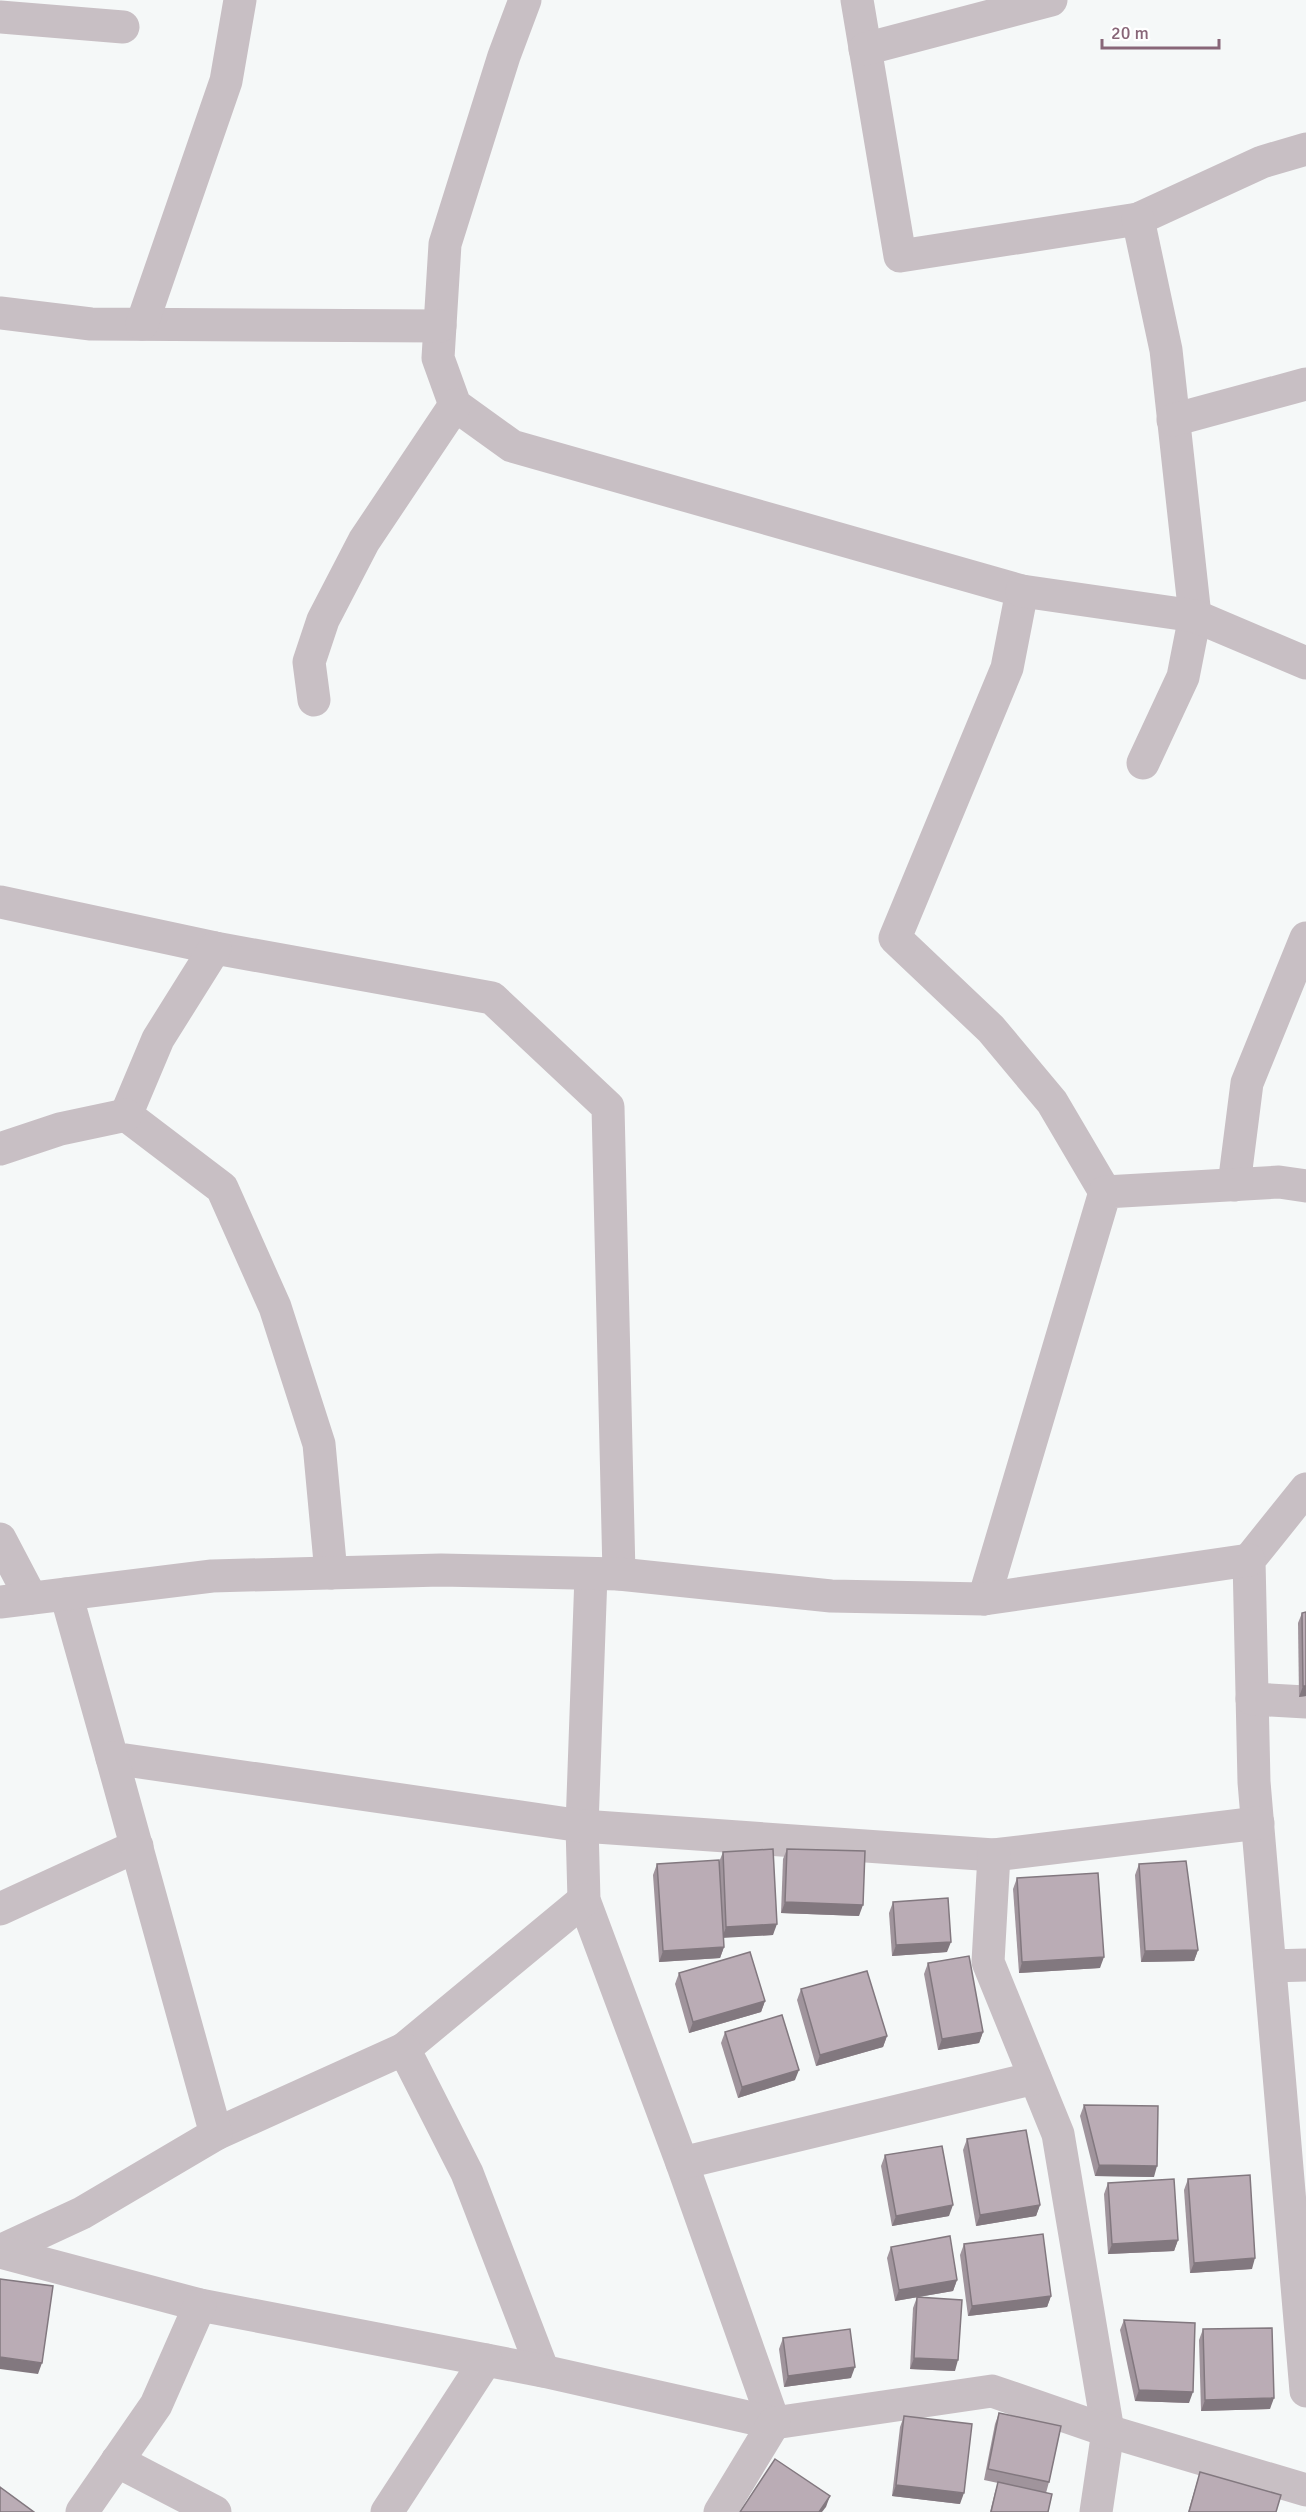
<svg xmlns="http://www.w3.org/2000/svg" width="1306" height="2512" font-family="Signika,sans-serif">
  <style>
    .lines { fill: none; stroke-linecap: round; stroke-linejoin: round }
    .street { stroke: #c8bfc4; stroke-width: 33 }
    .wall { fill: #a0949c }
    .shaded-wall { fill: #82787f }
    .building { fill: #baacb5; stroke: #82787f; stroke-width: 1.5 }
  </style>
  <rect width="100%" height="100%" fill="#f5f8f8"/>
  <g class="lines">
    <g class="street">
      <path d="M525,0L504,56L445,244L438,358L455,405L512,446L1022,591L1007,668L895,938L991,1029L1052,1102L1105,1192"/>
      <path d="M857,0L900,256L1138,219L1262,162L1306,149"/>
      <path d="M0,17L123,27"/>
      <path d="M865,49L1051,0"/>
      <path d="M1138,219L1166,350L1195,616L1183,677L1143,763"/>
      <path d="M0,313L91,324L440,326"/>
      <path d="M142,324L226,81L240,0"/>
      <path d="M1173,420L1306,384"/>
      <path d="M1022,591L1195,616L1306,663"/>
      <path d="M314,700L309,662L323,620L364,541L455,405"/>
      <path d="M0,902L215,948L492,998L608,1107L619,1574"/>
      <path d="M215,948L158,1039L126,1115L222,1188L275,1307L319,1444L331,1573"/>
      <path d="M0,1149L60,1129L126,1115"/>
      <path d="M1234,1185L1247,1083L1306,938"/>
      <path d="M1306,1489L1249,1560L1254,1782L1306,2391"/>
      <path d="M0,1539L31,1598"/>
      <path d="M591,1575L582,1826L584,1900L682,2163L774,2423"/>
      <path d="M66,1594L112,1758L582,1826L994,1855L1258,1823"/>
      <path d="M984,1599L1105,1192L1279,1182L1306,1186"/>
      <path d="M0,1602L212,1576L441,1570L619,1574L831,1596L984,1599L1249,1560"/>
      <path d="M1252,1699L1306,1702"/>
      <path d="M994,1855L988,1962L1058,2134L1108,2431L1096,2512"/>
      <path d="M0,1909L137,1846"/>
      <path d="M1270,1966L1306,1965"/>
      <path d="M404,2049L584,1900"/>
      <path d="M216,2134L404,2049L467,2173L543,2371"/>
      <path d="M682,2163L1035,2078"/>
      <path d="M0,2251L82,2213L216,2134L112,1758"/>
      <path d="M0,2252L200,2305L543,2371L774,2423L992,2391L1108,2431L1306,2490"/>
      <path d="M117,2461L215,2512"/>
      <path d="M82,2512L156,2405L200,2305"/>
      <path d="M387,2512L486,2360"/>
      <path d="M720,2512L774,2423"/>
    </g>
  </g>
  <g class="wall">
    <path d="M1302,1613L1306,1696L1299,1697L1298,1623Z"/>
    <path d="M787,1849L859,1916L781,1913L783,1859Z"/>
    <path d="M723,1852L773,1935L723,1937L724,1947L720,1958L659,1962L653,1875L657,1864L719,1862Z"/>
    <path d="M1139,1864L1198,1950L1194,1961L1141,1962L1135,1875Z"/>
    <path d="M1017,1878L1100,1968L1019,1973L1013,1889Z"/>
    <path d="M893,1902L947,1952L892,1956L889,1913Z"/>
    <path d="M928,1963L983,2032L979,2043L938,2050L924,1974Z"/>
    <path d="M679,1973L765,2001L761,2012L689,2033L675,1984Z"/>
    <path d="M801,1989L887,2036L883,2047L816,2066L797,2000Z"/>
    <path d="M725,2032L795,2080L738,2098L721,2043Z"/>
    <path d="M1084,2105L1154,2177L1095,2176L1080,2116Z"/>
    <path d="M967,2139L1040,2205L1036,2216L976,2226L963,2150Z"/>
    <path d="M885,2155L949,2216L892,2226L881,2166Z"/>
    <path d="M1188,2179L1252,2269L1190,2273L1184,2190Z"/>
    <path d="M1108,2183L1178,2240L1174,2251L1108,2254L1104,2194Z"/>
    <path d="M964,2244L1051,2296L1047,2307L968,2316L960,2255Z"/>
    <path d="M891,2247L957,2280L953,2291L895,2301L887,2258Z"/>
    <path d="M917,2297L955,2371L910,2369L913,2308Z"/>
    <path d="M1124,2320L1189,2403L1135,2401L1120,2330Z"/>
    <path d="M1203,2329L1270,2409L1201,2411L1199,2340Z"/>
    <path d="M783,2338L851,2378L784,2387L779,2349Z"/>
    <path d="M999,2413L1049,2482L1046,2493L1048,2512H990L995,2492L998,2483L984,2480L995,2424Z"/>
    <path d="M904,2416L960,2504L892,2496L900,2427Z"/>
    <path d="M1200,2472L1276,2512H1188Z"/>
  </g>
  <g class="shaded-wall">
    <path d="M1303,1686H1306V1696L1299,1697Z"/>
    <path d="M785,1902L863,1905L859,1916L781,1913Z"/>
    <path d="M777,1924L773,1935L722,1938L726,1927Z"/>
    <path d="M951,1942L947,1952L892,1956L896,1945Z"/>
    <path d="M724,1947L720,1958L659,1962L663,1951Z"/>
    <path d="M1198,1950L1194,1961L1141,1962L1145,1951Z"/>
    <path d="M1104,1957L1100,1968L1019,1973L1022,1962Z"/>
    <path d="M765,2001L761,2012L689,2033L693,2022Z"/>
    <path d="M983,2032L979,2043L938,2050L942,2039Z"/>
    <path d="M887,2036L883,2047L816,2066L820,2055Z"/>
    <path d="M799,2070L795,2080L738,2098L742,2087Z"/>
    <path d="M1099,2165L1157,2166L1154,2177L1095,2176Z"/>
    <path d="M953,2205L949,2216L892,2226L896,2216Z"/>
    <path d="M1040,2205L1036,2216L976,2226L980,2215Z"/>
    <path d="M1178,2240L1174,2251L1108,2254L1112,2244Z"/>
    <path d="M1255,2258L1252,2269L1190,2273L1194,2263Z"/>
    <path d="M957,2280L953,2291L895,2301L899,2290Z"/>
    <path d="M1051,2296L1047,2307L968,2316L972,2306Z"/>
    <path d="M0,2357L42,2363L38,2374L0,2369Z"/>
    <path d="M914,2358L958,2360L955,2371L910,2369Z"/>
    <path d="M855,2367L851,2378L784,2387L788,2376Z"/>
    <path d="M1139,2390L1193,2392L1189,2403L1135,2401Z"/>
    <path d="M1274,2398L1270,2409L1201,2411L1205,2400Z"/>
    <path d="M896,2485L964,2493L960,2504L892,2496Z"/>
    <path d="M830,2496L826,2507L822,2512H819Z"/>
  </g>
  <g class="building">
    <path d="M1306,1612V1686H1303L1302,1613Z"/>
    <path d="M773,1849L777,1924L726,1927L723,1852Z"/>
    <path d="M787,1849L865,1851L863,1905L785,1902Z"/>
    <path d="M719,1860L724,1947L663,1951L657,1864Z"/>
    <path d="M1186,1861L1198,1950L1145,1951L1139,1864Z"/>
    <path d="M1098,1873L1104,1957L1022,1962L1017,1878Z"/>
    <path d="M948,1898L951,1942L896,1945L893,1902Z"/>
    <path d="M750,1952L765,2001L693,2022L679,1973Z"/>
    <path d="M969,1956L983,2032L942,2039L928,1963Z"/>
    <path d="M867,1971L887,2036L820,2055L801,1989Z"/>
    <path d="M782,2015L799,2070L742,2087L725,2032Z"/>
    <path d="M1084,2105L1158,2106L1157,2166L1099,2165Z"/>
    <path d="M1026,2130L1040,2205L980,2215L967,2139Z"/>
    <path d="M942,2146L953,2205L896,2216L885,2155Z"/>
    <path d="M1250,2175L1255,2258L1194,2263L1188,2179Z"/>
    <path d="M1174,2179L1178,2240L1112,2244L1108,2183Z"/>
    <path d="M1043,2234L1051,2296L972,2306L964,2244Z"/>
    <path d="M950,2236L957,2280L899,2290L891,2247Z"/>
    <path d="M0,2279L53,2286L42,2363L0,2357Z"/>
    <path d="M917,2297L962,2300L958,2360L914,2358Z"/>
    <path d="M1124,2320L1195,2323L1193,2392L1139,2390Z"/>
    <path d="M1272,2328L1274,2398L1205,2400L1203,2329Z"/>
    <path d="M850,2329L855,2367L788,2376L783,2338Z"/>
    <path d="M999,2413L1061,2426L1049,2482L988,2469Z"/>
    <path d="M904,2416L972,2424L964,2493L896,2485Z"/>
    <path d="M775,2459L830,2496L819,2512H740Z"/>
    <path d="M1200,2472L1281,2495L1276,2512H1189Z"/>
    <path d="M998,2482L1052,2494L1048,2512H991Z"/>
    <path d="M0,2487L34,2512H0Z"/>
  </g>
  <path d="M1102 39v9h117v-9" fill="none" stroke="#886678" stroke-width="3"/>
  <text x="1111" y="39" font-size="18" fill="#886678" stroke="#ffffff" stroke-width="4.5" paint-order="stroke">20 m</text>
</svg>
